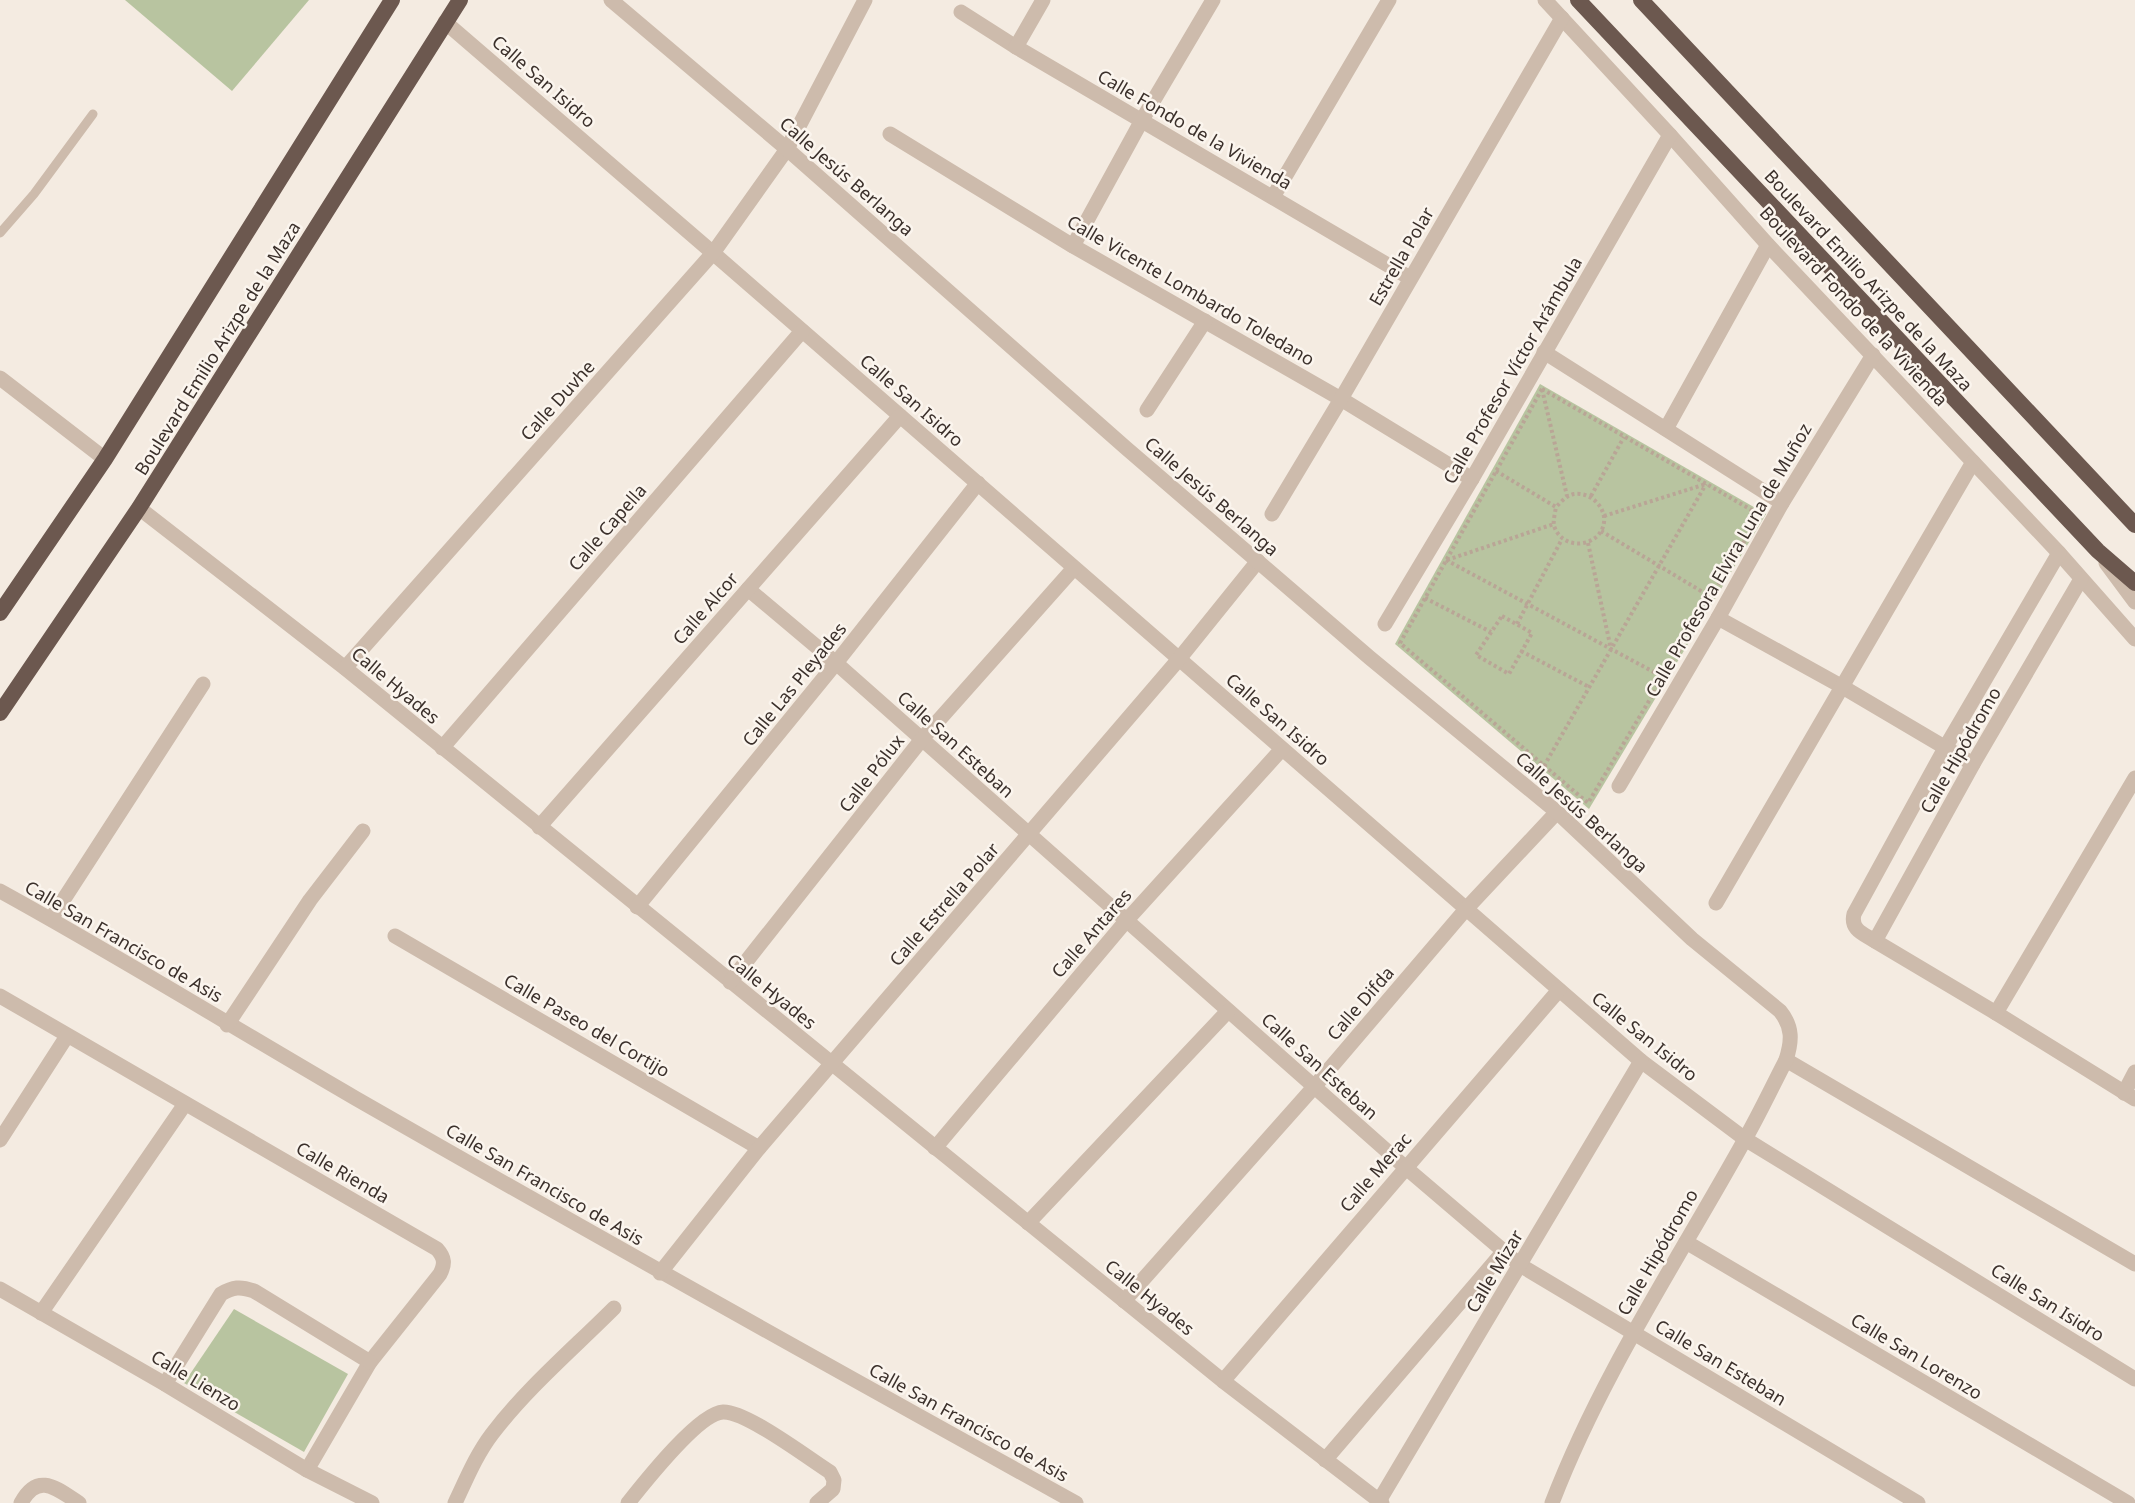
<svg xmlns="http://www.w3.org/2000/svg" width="2135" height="1503" font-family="'Noto Sans',sans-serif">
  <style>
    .green { fill: #b8c4a0 }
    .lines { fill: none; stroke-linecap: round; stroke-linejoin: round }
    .path { stroke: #b9a596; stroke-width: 4; stroke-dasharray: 3 3; stroke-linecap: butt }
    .service { stroke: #cdbbac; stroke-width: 9 }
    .minor { stroke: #cdbbac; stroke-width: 15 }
    .tertiary { stroke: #cdbbac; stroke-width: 15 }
    .trunk { stroke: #6c584f; stroke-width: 16 }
    .labels { text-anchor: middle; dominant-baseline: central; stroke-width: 5; stroke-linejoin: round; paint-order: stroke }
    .street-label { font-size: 18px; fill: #3b302b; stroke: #fbf5ee }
  </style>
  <rect width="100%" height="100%" fill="#f4ebe1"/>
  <g class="green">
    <path d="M125,0H309L232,91Z"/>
    <path d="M1540,384L1766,514L1589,809L1395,644Z"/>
    <path d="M234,1309L348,1374L304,1452L184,1383Z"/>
  </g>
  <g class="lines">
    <g class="path">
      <path d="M1542,389L1760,515L1588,803L1400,643Z"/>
      <path d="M1542,389L1567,496"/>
      <path d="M1496,471L1556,507C1555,513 1553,521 1554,526C1564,555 1607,545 1604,517C1602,503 1588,492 1574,494C1567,495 1561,502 1556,507"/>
      <path d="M1591,496L1624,437"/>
      <path d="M1604,516L1706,484"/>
      <path d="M1601,531L1711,597"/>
      <path d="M1588,543L1611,649"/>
      <path d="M1446,560L1663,677"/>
      <path d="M1447,560L1554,524"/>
      <path d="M1425,598L1491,632"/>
      <path d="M1502,616L1532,633L1509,674L1476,655Z"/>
      <path d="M1517,624L1562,539"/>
      <path d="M1521,651L1589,687"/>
      <path d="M1544,766L1706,484"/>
    </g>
    <path class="service" d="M0,233L34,194L93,114"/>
    <g class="minor">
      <path d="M1545,0L1670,135L1768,245L2059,553L2135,639"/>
      <path d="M961,12L1016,47L1410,278"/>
      <path d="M445,22L713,253L1641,1061L1745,1139L2135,1379"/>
      <path d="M1016,47L1043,0"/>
      <path d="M890,134L1073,246L1341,399L1472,479"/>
      <path d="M1273,197L1389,0"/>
      <path d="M1073,246L1142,120L1213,0"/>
      <path d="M1544,352L1782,503"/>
      <path d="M0,378L105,459"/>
      <path d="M1147,410L1205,321"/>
      <path d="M1666,429L1768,245"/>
      <path d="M139,508L345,668L1223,1381L1382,1503"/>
      <path d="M1272,514L1341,399L1562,18"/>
      <path d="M2059,553L1945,748L1854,914C1850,930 1864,934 1875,941L1996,1013L2135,1099"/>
      <path d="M748,589L836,663L1405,1167L1520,1265L1918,1503"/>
      <path d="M1718,618L1841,686L1973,764"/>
      <path d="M1385,624L1472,479L1670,135"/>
      <path d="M345,668L713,253L787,149L865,0"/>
      <path d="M442,748L802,331"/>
      <path d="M1619,786L1718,618L1782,503L1873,355"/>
      <path d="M539,827L900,416"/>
      <path d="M0,891C120,957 236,1029 355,1098C594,1235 834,1369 1076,1503"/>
      <path d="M1716,903L1973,462"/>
      <path d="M637,907L836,663L978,483"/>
      <path d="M51,919L203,684"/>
      <path d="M395,936L759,1148"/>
      <path d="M1875,941L1973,764L2081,579"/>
      <path d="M730,982L922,739L1074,568"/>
      <path d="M0,996L437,1249C445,1258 445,1264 440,1274L370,1362L307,1470"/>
      <path d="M1996,1013L2135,778"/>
      <path d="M227,1025L310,900L363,831"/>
      <path d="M1786,1060L2135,1264"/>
      <path d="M2124,1093L2135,1072"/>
      <path d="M0,1140L67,1036"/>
      <path d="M935,1148L1126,921L1282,749"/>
      <path d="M1028,1223L1228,1011"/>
      <path d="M1686,1242L2128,1503"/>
      <path d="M660,1273L759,1148L1179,659L1258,561"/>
      <path d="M0,1289L165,1384L307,1470L372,1503"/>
      <path d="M1124,1301L1314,1087L1466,909L1557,812"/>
      <path d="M41,1313L185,1104"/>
      <path d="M1223,1381L1559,990"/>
      <path d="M165,1384L221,1294C233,1287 240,1286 254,1291L370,1362"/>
      <path d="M1325,1460L1504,1251"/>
      <path d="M1379,1501L1641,1061"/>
      <path d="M21,1503C38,1471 57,1489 79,1503"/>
      <path d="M455,1503C466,1480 476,1455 492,1434C527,1388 573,1349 614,1308"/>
      <path d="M628,1503C644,1483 699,1413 723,1412C746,1411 808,1458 830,1472L834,1480L833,1489L817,1503"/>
    </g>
    <g class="tertiary">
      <path d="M611,0L787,149L1126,448L1370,658L1557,812L1692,939L1780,1011C1793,1027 1792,1041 1786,1060C1772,1087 1759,1115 1744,1141C1678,1260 1601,1375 1552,1503"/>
      <path d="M2106,563L2135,602"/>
    </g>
    <g class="trunk">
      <path d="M1578,0L2098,551L2135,583"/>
      <path d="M1641,0L2135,525"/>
      <path d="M0,613L105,459L392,0"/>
      <path d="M0,713L139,508L460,0"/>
    </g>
  </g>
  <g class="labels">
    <g class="street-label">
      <text transform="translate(544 81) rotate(41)">Calle San Isidro</text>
      <text transform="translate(1195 129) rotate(30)">Calle Fondo de la Vivienda</text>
      <text transform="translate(847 176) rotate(41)">Calle Jesús Berlanga</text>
      <text transform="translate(1401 256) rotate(-60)">Estrella Polar</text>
      <text transform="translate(1869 280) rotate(47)">Boulevard Emilio Arizpe de la Maza</text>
      <text transform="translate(1191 290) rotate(30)">Calle Vicente Lombardo Toledano</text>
      <text transform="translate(1854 306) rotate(47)">Boulevard Fondo de la Vivienda</text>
      <text transform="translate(217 348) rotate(-58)">Boulevard Emilio Arizpe de la Maza</text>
      <text transform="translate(1512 370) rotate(-60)">Calle Profesor Víctor Arámbula</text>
      <text transform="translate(557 400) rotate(-48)">Calle Duvhe</text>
      <text transform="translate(912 400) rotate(41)">Calle San Isidro</text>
      <text transform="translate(1212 496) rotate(41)">Calle Jesús Berlanga</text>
      <text transform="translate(607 527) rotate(-49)">Calle Capella</text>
      <text transform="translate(1728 560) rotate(-60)">Calle Profesora Elvira Luna de Muñoz</text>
      <text transform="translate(705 608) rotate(-49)">Calle Alcor</text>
      <text transform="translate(794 684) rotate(-51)">Calle Las Pleyades</text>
      <text transform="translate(396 685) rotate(40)">Calle Hyades</text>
      <text transform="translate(1278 719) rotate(41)">Calle San Isidro</text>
      <text transform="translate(956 744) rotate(42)">Calle San Esteban</text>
      <text transform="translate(1960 750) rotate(-60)">Calle Hipódromo</text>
      <text transform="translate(871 773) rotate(-52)">Calle Pólux</text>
      <text transform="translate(1582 812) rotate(42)">Calle Jesús Berlanga</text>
      <text transform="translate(944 904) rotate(-49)">Calle Estrella Polar</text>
      <text transform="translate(1091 933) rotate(-49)">Calle Antares</text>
      <text transform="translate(124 941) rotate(30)">Calle San Francisco de Asis</text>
      <text transform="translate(772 991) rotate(39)">Calle Hyades</text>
      <text transform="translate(1360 1003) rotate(-49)">Calle Difda</text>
      <text transform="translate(587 1025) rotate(30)">Calle Paseo del Cortijo</text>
      <text transform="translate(1645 1036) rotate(39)">Calle San Isidro</text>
      <text transform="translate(1320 1066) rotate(42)">Calle San Esteban</text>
      <text transform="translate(343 1172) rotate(30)">Calle Rienda</text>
      <text transform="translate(1375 1172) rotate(-49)">Calle Merac</text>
      <text transform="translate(545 1184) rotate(30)">Calle San Francisco de Asis</text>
      <text transform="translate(1657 1252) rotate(-60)">Calle Hipódromo</text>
      <text transform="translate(1494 1271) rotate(-59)">Calle Mizar</text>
      <text transform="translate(1150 1297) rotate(39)">Calle Hyades</text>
      <text transform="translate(2048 1302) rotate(32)">Calle San Isidro</text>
      <text transform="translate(1917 1356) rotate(31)">Calle San Lorenzo</text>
      <text transform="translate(1721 1362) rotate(31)">Calle San Esteban</text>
      <text transform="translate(196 1380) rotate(31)">Calle Lienzo</text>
      <text transform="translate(969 1422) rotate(29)">Calle San Francisco de Asis</text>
    </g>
  </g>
</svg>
